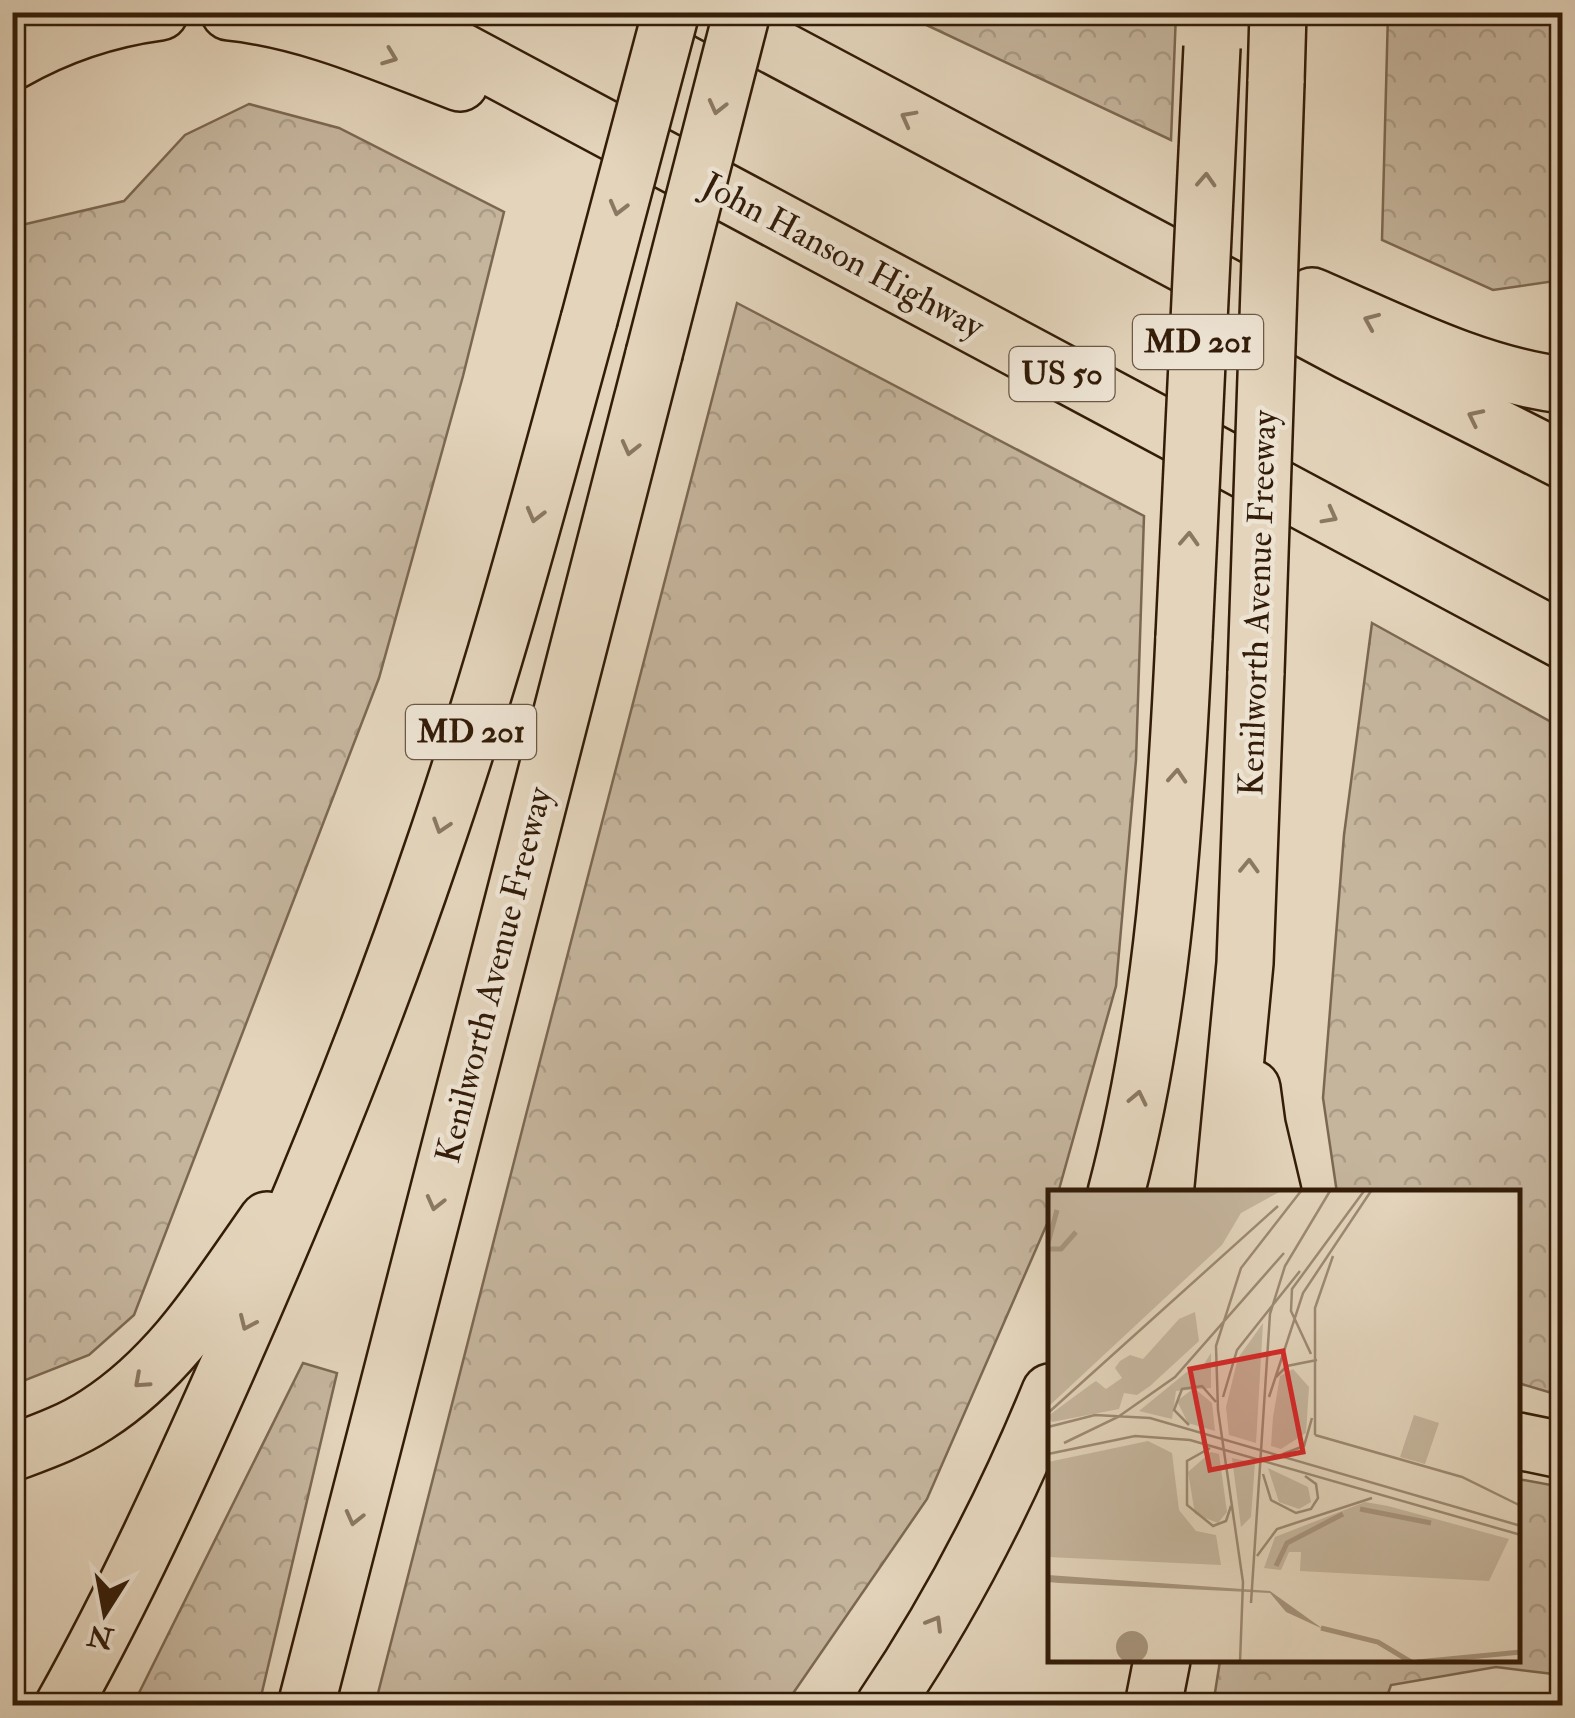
<svg xmlns="http://www.w3.org/2000/svg" width="1575" height="1718" font-family="'IM FELL Double Pica',serif">
  <style>
    .forest { fill: url(#forest-crowns); stroke: #7c6852; stroke-width: 2.5 }
    .lines { fill: none; stroke-linecap: round; stroke-linejoin: round }
    .highway-casing { stroke: #331c08; stroke-width: 60 }
    .highway { stroke: #e3d4bb; stroke-width: 55 }
    .highway-bridge-casing { stroke: #331c08; stroke-width: 60; stroke-linecap: butt }
    .highway-bridge { stroke: #e3d4bb; stroke-width: 55 }
    .oneway { stroke: #8b7862 }
    .labels { text-anchor: middle; dominant-baseline: central; stroke-width: 9; stroke-linejoin: round; paint-order: stroke }
    .shield { fill: #ede3d3; stroke: #6b5845; stroke-width: 2.5 }
    .shield-label { font-size: 32px; font-weight: bold; fill: #331c08 }
    .street-label { font-size: 35px; fill: #331c08; stroke: #ede3d3 }
    .inset-river { fill: none; stroke: #a7957e; stroke-width: 5 }
    .inset-road { fill: none; stroke: #9d8a73; stroke-width: 2.5 }
    .view { fill: #d62828; fill-opacity: 0.15; stroke: #d62828; stroke-width: 5 }
    .inset-edge { fill: none; stroke: #331c08; stroke-width: 5 }
  </style>
  <defs>
    <pattern id="forest-crowns" width="20" height="18" patternUnits="userSpaceOnUse" patternTransform="scale(2.5)"><rect width="20" height="18" fill="#c5b59d"/><path d="M2 6a3 3 0 1 1 6 0M12 15a3 3 0 1 1 6 0" fill="none" stroke="#aa9b86"/></pattern>
  </defs>
  <rect width="100%" height="100%" fill="#e3d4bb"/>
  <filter id="stains"><feTurbulence type="fractalNoise" baseFrequency=".002" numOctaves="4"/><feColorMatrix values="0 0 0 0 .2 0 0 0 0 .09 0 0 0 0 .02 0 0 0 .5 -.17"/></filter>
  <radialGradient id="worn" r=".72"><stop offset=".6" stop-color="#630" stop-opacity="0"/><stop offset="1" stop-color="#630" stop-opacity=".3"/></radialGradient>
  <g class="forest">
    <path d="M901,13H1176L1171,140Z"/>
    <path d="M1388,13H1562V280L1493,290L1382,240Z"/>
    <path d="M249,104L339,128L504,212L463,376L379,678L134,1315L89,1355L13,1385V227L124,201L185,135Z"/>
    <path d="M737,303L1144,516L1136,760L1116,986L1058,1193H1050V1217L927,1499L785,1705H375L528,1107Z"/>
    <path d="M1372,623L1562,728V1396L1518,1383V1193H1337L1323,1098L1344,835Z"/>
    <path d="M303,1363L337,1373L259,1705H133Z"/>
    <path d="M1518,1479L1562,1487V1675L1496,1667L1391,1685L1384,1705H1213L1220,1661L1518,1660Z"/>
  </g>
  <g class="lines">
    <g class="highway-casing">
      <g id="highway">
        <path d="M229,12C309,20 386,55 460,83"/>
        <path d="M388,12L1562,640"/>
        <path d="M710,12L1349,352L1562,460"/>
        <path d="M12,62C59,35 107,19 160,12"/>
        <path d="M1276,82L1278,12"/>
        <path d="M1312,296C1392,330 1475,374 1562,385"/>
        <path d="M1252,1088L1257,1125L1273,1193"/>
        <path d="M1116,1193C1164,1011 1175,824 1184,637"/>
        <path d="M1223,1193L1245,963L1256,672"/>
        <path d="M1518,1441L1562,1450"/>
        <path d="M12,1453C41,1442 70,1432 96,1415C171,1367 217,1291 267,1220"/>
        <path d="M63,1706C125,1595 177,1481 228,1366C302,1199 372,1029 431,855C492,679 540,499 589,320"/>
        <path d="M306,1706L654,354"/>
        <path d="M884,1706C951,1607 1005,1502 1050,1392"/>
        <path d="M1153,1706L1162,1660"/>
      </g>
    </g>
    <use href="#highway" class="highway"/>
    <g class="highway-bridge-casing">
      <g id="highway-bridge">
        <path d="M589,320L671,12"/>
        <path d="M654,354L742,12"/>
        <path d="M1184,637L1212,47"/>
        <path d="M1256,672L1276,82"/>
      </g>
    </g>
    <use href="#highway-bridge" class="highway-bridge"/>
  </g>
  <defs><path id="oneway-chevron" d="M-2-3.5L2.5 0L-2 3.5" fill="none" stroke-width="1.6" stroke-linecap="round" stroke-linejoin="round" transform="scale(2.5)"/></defs>
  <g class="oneway">
    <use href="#oneway-chevron" transform="translate(390 57) rotate(21)"/>
    <use href="#oneway-chevron" transform="translate(717 107) rotate(104)"/>
    <use href="#oneway-chevron" transform="translate(908 118) rotate(-152)"/>
    <use href="#oneway-chevron" transform="translate(1206 180) rotate(-87)"/>
    <use href="#oneway-chevron" transform="translate(618 208) rotate(105)"/>
    <use href="#oneway-chevron" transform="translate(1371 321) rotate(-157)"/>
    <use href="#oneway-chevron" transform="translate(1475 417) rotate(-154)"/>
    <use href="#oneway-chevron" transform="translate(630 448) rotate(104)"/>
    <use href="#oneway-chevron" transform="translate(535 515) rotate(105)"/>
    <use href="#oneway-chevron" transform="translate(1330 516) rotate(28)"/>
    <use href="#oneway-chevron" transform="translate(1189 539) rotate(-87)"/>
    <use href="#oneway-chevron" transform="translate(1177 776) rotate(-86)"/>
    <use href="#oneway-chevron" transform="translate(441 826) rotate(108)"/>
    <use href="#oneway-chevron" transform="translate(1249 866) rotate(-88)"/>
    <use href="#oneway-chevron" transform="translate(1138 1098) rotate(-78)"/>
    <use href="#oneway-chevron" transform="translate(435 1203) rotate(104)"/>
    <use href="#oneway-chevron" transform="translate(247 1323) rotate(114)"/>
    <use href="#oneway-chevron" transform="translate(141 1381) rotate(138)"/>
    <use href="#oneway-chevron" transform="translate(354 1518) rotate(104)"/>
    <use href="#oneway-chevron" transform="translate(935 1623) rotate(-59)"/>
  </g>
  <g class="labels">
    <g class="shield">
      <rect x="1133" y="315" width="130" height="54" rx="8"/>
      <rect x="1009.5" y="347" width="105" height="54" rx="8"/>
      <rect x="406" y="705" width="130" height="54" rx="8"/>
    </g>
    <g class="shield-label">
      <text x="1198" y="342">MD 201</text>
      <text x="1062" y="374">US 50</text>
      <text x="471" y="732">MD 201</text>
    </g>
    <g class="street-label">
      <text transform="translate(843 256) rotate(28)">John Hanson Highway</text>
      <text transform="translate(1258 603) rotate(-88)">Kenilworth Avenue Freeway</text>
      <text transform="translate(494 975) rotate(-76)">Kenilworth Avenue Freeway</text>
    </g>
  </g>
  <g transform="translate(1048 1190)">
    <rect width="472" height="472" fill="#e3d4bb"/>
    <path d="M144,1H233L193,23L174,55L0,217V158ZM147,122L151,151L102,196L89,205L76,203L71,219L4,232L0,226L42,195L48,191L58,199L74,188L67,178L72,171L82,165L95,169L131,129ZM215,133L208,253L181,245L178,217L190,168ZM163,163V198L128,201L124,229L91,221L140,181L153,179ZM245,179L261,197L258,243L233,259L223,256L225,227L232,186ZM146,198L164,213L167,241L140,233L129,211ZM366,225L391,233L377,274L352,267ZM100,251L124,263L131,320L148,341L168,345L173,375L0,367V272ZM163,262L171,264L179,322L170,333L147,324L140,282ZM184,268L207,273L203,327L193,337ZM220,278L260,297L263,312L251,319L231,312ZM317,312L340,316L461,349L441,391L252,381L253,362H241L233,380L216,378L227,347Z" fill="#c5b59d"/>
    <path d="M0,1H153L129,58L0,171Z" fill="#c5b59d"/>
    <path d="M0,385L222,401L275,439L238,422L222,403L11,393L0,392ZM68 457a16 16 0 1 1 32 0a16 16 0 1 1-32 0Z" fill="#a7957e"/>
    <path class="inset-river" d="M0,53L9,20M0,59H13L28,42M312,319L383,333M228,376L239,353L295,324M273,438L330,452L363,472M369,472L473,462"/>
    <path class="inset-road" d="M263,164L243,121L244,99L316,1M228,187L239,176L269,170M175,207L189,160L252,81M221,207L255,103L323,1M0,223L230,16M141,235L126,220L134,199L154,196L168,212M0,237L47,225L102,228L473,336M267,245V118L285,66M267,245L414,287L473,316M16,253L70,227L127,187L236,63M162,258L139,271V315L165,336L178,331L183,316M0,264L87,246L142,250L473,345M235,264L256,256L264,228M215,284L223,310L248,323L263,319L270,308L268,294L257,286M209,366L229,339L324,308M203,413L222,124L237,76L282,1M192,472L195,392L170,220L168,156L193,78L253,1"/>
    <path class="view" d="M235,161L255,262L162,280L142,179Z"/>
    <rect width="472" height="472" class="inset-edge"/>
  </g>
  <rect width="1575" height="1718" fill="none" stroke="#e3d4bb" stroke-width="50"/>
  <rect x="15" y="15" width="1545" height="1688" fill="none" stroke="#331c08" stroke-width="5"/>
  <rect x="25" y="25" width="1525" height="1668" fill="none" stroke="#331c08" stroke-width="2.5"/>
  <g transform="translate(105 1613) rotate(191)" stroke="#ede3d3" stroke-width="8" paint-order="stroke">
  <path d="M0-8L18 38L0 25L-18 38Z" fill="#331c08"/>
  <text y="-15" font-size="28" font-weight="bold" text-anchor="middle" fill="#331c08">N</text>
  </g>
  <rect width="100%" height="100%" filter="url(#stains)"/>
  <rect width="100%" height="100%" fill="url(#worn)"/>
</svg>
